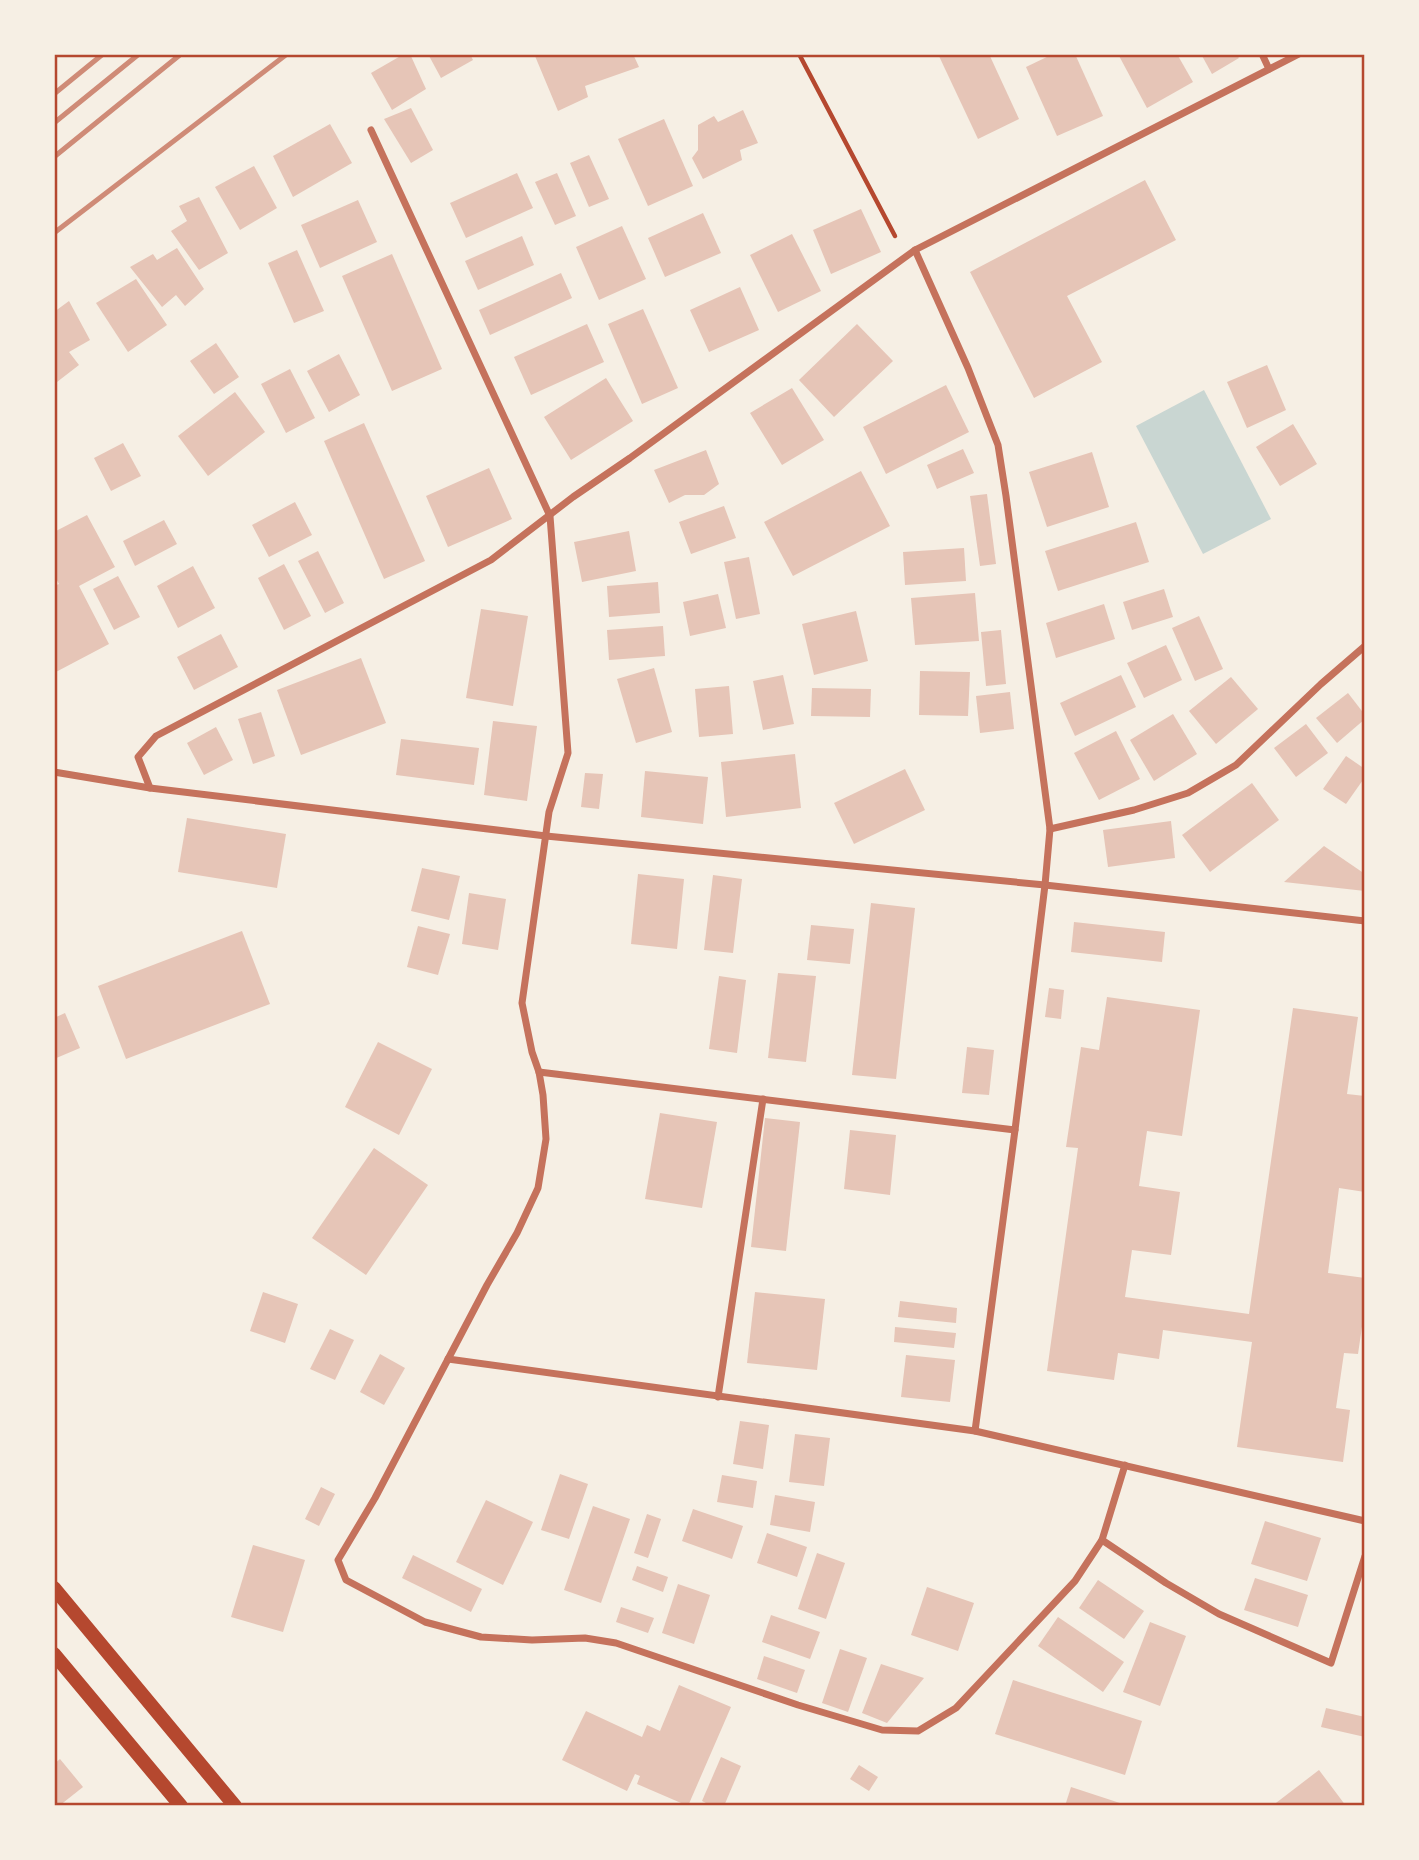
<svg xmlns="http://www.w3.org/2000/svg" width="1419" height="1860" font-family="'Archivo Narrow',sans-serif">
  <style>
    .water { fill: #c9d6d2 }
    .building { fill: #e6c5b7 }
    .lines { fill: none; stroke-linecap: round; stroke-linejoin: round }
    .path { stroke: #b5482f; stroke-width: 4.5 }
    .minor { stroke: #c5725c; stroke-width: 7 }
    .secondary { stroke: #b5482f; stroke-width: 14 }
    .rail { stroke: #cf8b77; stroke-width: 5 }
    .neatline { fill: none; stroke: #b5482f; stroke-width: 2.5 }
  </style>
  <rect width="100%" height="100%" fill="#f6efe4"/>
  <path class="water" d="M1204,390L1271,519L1203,554L1136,426Z"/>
  <g class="building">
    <path d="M404,54H410L426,89L392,110L371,73Z"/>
    <path d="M428,54H470L473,60L441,78Z"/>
    <path d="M538,54H633L639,67L585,86L588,97L558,111L535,56Z"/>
    <path d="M938,54H989L1019,119L978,139Z"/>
    <path d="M1053,54H1075L1103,116L1057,136L1026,67Z"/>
    <path d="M1118,54H1177L1193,82L1147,108Z"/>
    <path d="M1201,54H1236L1239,58L1212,74Z"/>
    <path d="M411,108L433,150L411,163L384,119Z"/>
    <path d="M743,110L758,143L740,150L742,160L703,179L692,158L698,150V125L714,116L718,122Z"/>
    <path d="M664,119L693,186L648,206L618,139Z"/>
    <path d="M330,124L352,163L293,197L273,156Z"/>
    <path d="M589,155L609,199L589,207L570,163Z"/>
    <path d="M254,166L277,208L240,230L215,187Z"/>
    <path d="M517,173L533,208L466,238L450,203Z"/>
    <path d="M557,173L576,216L555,225L535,182Z"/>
    <path d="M1145,180L1176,240L1067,296L1102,362L1034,398L970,272Z"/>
    <path d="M199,197L228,253L199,270L171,231L187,221L179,206Z"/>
    <path d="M358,200L377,242L320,268L301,225Z"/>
    <path d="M861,209L881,252L831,274L813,230Z"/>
    <path d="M703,213L721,253L665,277L648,238Z"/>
    <path d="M622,226L646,279L599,300L576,247Z"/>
    <path d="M792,234L821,291L778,312L750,255Z"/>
    <path d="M522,236L534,265L478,290L465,261Z"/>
    <path d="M177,248L204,289L185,306L176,295L162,307L130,267L153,254L157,260Z"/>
    <path d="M297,250L324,311L294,323L268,263Z"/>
    <path d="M392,254L442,369L392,391L342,276Z"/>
    <path d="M561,273L572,298L490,335L479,310Z"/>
    <path d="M136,279L167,325L128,352L96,303Z"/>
    <path d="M740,287L759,330L709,352L690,310Z"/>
    <path d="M69,301L90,340L69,352L79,365L57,382L54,378V312Z"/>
    <path d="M643,309L678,388L642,404L608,324Z"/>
    <path d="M587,324L604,362L531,395L514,357Z"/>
    <path d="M857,324L893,361L834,417L799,380Z"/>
    <path d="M216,343L239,377L214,394L190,361Z"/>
    <path d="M339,354L360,395L329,412L307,371Z"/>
    <path d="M1267,365L1286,410L1247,428L1227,382Z"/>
    <path d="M290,369L315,418L286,433L261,384Z"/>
    <path d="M606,378L633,421L571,460L544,417Z"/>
    <path d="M946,385L969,432L886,474L863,427Z"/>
    <path d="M792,388L824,440L782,465L750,413Z"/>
    <path d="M235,392L265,432L208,476L178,436Z"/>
    <path d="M364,423L425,561L384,579L324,441Z"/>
    <path d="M1293,424L1317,464L1280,486L1256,447Z"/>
    <path d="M123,443L141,476L111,491L94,458Z"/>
    <path d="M963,449L974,473L937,489L927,465Z"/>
    <path d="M706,450L719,484L704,495H685L669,503L654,470Z"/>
    <path d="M1092,452L1109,507L1047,527L1029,472Z"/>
    <path d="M489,468L512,519L448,547L426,496Z"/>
    <path d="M861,471L890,526L793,576L764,522Z"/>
    <path d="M987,494L996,564L980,566L970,496Z"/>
    <path d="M295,502L312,535L269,557L252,525Z"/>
    <path d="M724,506L736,538L691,554L679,522Z"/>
    <path d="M87,515L115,567L79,586L109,644L54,673V586L59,584L54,575V532Z"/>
    <path d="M164,520L177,544L135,566L123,541Z"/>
    <path d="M1136,522L1149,562L1058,591L1045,551Z"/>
    <path d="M629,531L636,571L582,582L574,542Z"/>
    <path d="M964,548L966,581L905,585L903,552Z"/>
    <path d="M318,551L344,603L325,613L298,561Z"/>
    <path d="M749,557L760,614L736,619L724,562Z"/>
    <path d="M284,564L311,616L284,630L258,578Z"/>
    <path d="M193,566L215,608L178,628L157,586Z"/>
    <path d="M118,576L140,617L114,630L93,589Z"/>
    <path d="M658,582L660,613L609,617L607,586Z"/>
    <path d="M1164,589L1173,617L1132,630L1123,602Z"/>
    <path d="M975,593L979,641L915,645L911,598Z"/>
    <path d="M718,594L726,628L690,636L683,602Z"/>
    <path d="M1104,604L1115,639L1056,658L1046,623Z"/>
    <path d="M481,609L528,616L513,706L466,698Z"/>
    <path d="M856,611L868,661L814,675L802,624Z"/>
    <path d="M1199,616L1223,669L1195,681L1172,628Z"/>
    <path d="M663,626L665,656L609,660L607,630Z"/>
    <path d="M1001,630L1006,684L986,686L981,632Z"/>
    <path d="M221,634L238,667L194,690L177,657Z"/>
    <path d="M1166,645L1182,680L1144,698L1127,663Z"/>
    <path d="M361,658L386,723L301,755L277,690Z"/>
    <path d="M654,668L672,732L636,743L617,679Z"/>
    <path d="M920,671L970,672L968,716L919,715Z"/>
    <path d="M783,675L794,724L763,730L753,681Z"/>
    <path d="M1121,675L1136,707L1075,736L1060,703Z"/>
    <path d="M1231,677L1258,709L1216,744L1189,711Z"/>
    <path d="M729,686L733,734L699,737L695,689Z"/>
    <path d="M812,688L871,689L870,717L811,716Z"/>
    <path d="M1010,692L1014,729L980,733L976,696Z"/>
    <path d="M1348,693L1365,715V719L1337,743L1316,718Z"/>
    <path d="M261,712L275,756L253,764L238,719Z"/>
    <path d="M1173,714L1197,754L1154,781L1130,740Z"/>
    <path d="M493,721L537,726L527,801L484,795Z"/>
    <path d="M1306,724L1328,753L1296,777L1274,748Z"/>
    <path d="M216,727L233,760L204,775L187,743Z"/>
    <path d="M1116,731L1140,779L1099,800L1074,753Z"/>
    <path d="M401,739L479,748L474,785L396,775Z"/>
    <path d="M795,754L801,808L726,817L721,762Z"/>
    <path d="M1346,756L1365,769V777L1346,804L1323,789Z"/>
    <path d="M905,769L925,810L854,844L834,803Z"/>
    <path d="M645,771L708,777L703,824L641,817Z"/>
    <path d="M585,773L603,774L599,809L581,807Z"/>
    <path d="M1252,783L1279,820L1210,872L1182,835Z"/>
    <path d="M187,818L286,834L277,888L178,872Z"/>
    <path d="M1171,821L1175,858L1108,867L1103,830Z"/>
    <path d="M1324,846L1365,874V891L1284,882Z"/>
    <path d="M422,868L460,876L449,920L411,911Z"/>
    <path d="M638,874L684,879L677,949L631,944Z"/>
    <path d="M713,875L742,879L733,953L704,950Z"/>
    <path d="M469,893L506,899L498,950L462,944Z"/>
    <path d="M871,903L915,908L896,1079L852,1075Z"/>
    <path d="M1074,922L1165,932L1162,962L1071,952Z"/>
    <path d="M811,925L854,929L850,964L807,960Z"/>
    <path d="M418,926L450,934L438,975L407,967Z"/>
    <path d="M242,931L270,1004L126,1059L98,986Z"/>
    <path d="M778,973L816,976L806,1062L768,1058Z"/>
    <path d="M719,976L746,980L737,1053L709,1049Z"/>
    <path d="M1049,988L1064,990L1061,1019L1045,1017Z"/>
    <path d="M1107,997L1200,1010L1182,1136L1147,1131L1139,1186L1180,1192L1171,1255L1132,1250L1125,1297L1249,1314L1293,1008L1358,1017L1347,1094L1365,1096V1192L1339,1188L1328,1273L1365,1278V1306L1358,1354L1344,1353L1336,1408L1350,1410L1343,1462L1237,1447L1252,1342L1163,1330L1159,1359L1118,1353L1114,1380L1047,1371L1078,1148L1066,1147L1081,1047L1099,1050Z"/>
    <path d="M65,1013L80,1048L54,1059V1018Z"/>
    <path d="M378,1042L432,1069L399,1135L345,1107Z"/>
    <path d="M967,1047L994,1050L989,1095L962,1093Z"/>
    <path d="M660,1113L717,1122L702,1208L645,1199Z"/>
    <path d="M765,1118L800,1122L786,1251L751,1247Z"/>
    <path d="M850,1130L896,1135L890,1195L844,1189Z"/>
    <path d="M374,1148L428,1185L366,1275L312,1238Z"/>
    <path d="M263,1292L298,1304L285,1343L250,1331Z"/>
    <path d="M755,1292L825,1299L817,1370L747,1363Z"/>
    <path d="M900,1301L957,1308L956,1323L898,1317Z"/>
    <path d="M895,1327L956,1333L954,1348L894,1342Z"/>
    <path d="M330,1329L354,1340L335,1380L310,1369Z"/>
    <path d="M380,1354L405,1368L384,1405L360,1392Z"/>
    <path d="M906,1355L955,1360L950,1402L901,1397Z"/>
    <path d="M740,1421L769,1425L763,1469L733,1464Z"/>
    <path d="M795,1434L830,1438L824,1486L789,1482Z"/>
    <path d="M560,1474L588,1484L569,1539L541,1530Z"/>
    <path d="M722,1475L757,1481L753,1508L717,1502Z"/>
    <path d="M321,1487L335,1494L319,1526L305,1519Z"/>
    <path d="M775,1495L815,1502L810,1532L770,1525Z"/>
    <path d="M486,1500L533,1522L503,1585L456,1562Z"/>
    <path d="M593,1506L630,1519L601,1603L564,1590Z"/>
    <path d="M693,1509L743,1526L732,1559L682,1541Z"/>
    <path d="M647,1514L661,1519L648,1558L634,1553Z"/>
    <path d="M1265,1521L1321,1538L1307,1581L1251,1564Z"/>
    <path d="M767,1533L807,1547L797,1577L757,1563Z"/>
    <path d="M253,1545L305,1560L283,1632L231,1617Z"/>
    <path d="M817,1553L845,1563L826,1619L798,1609Z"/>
    <path d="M413,1555L482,1589L471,1612L402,1578Z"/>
    <path d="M637,1566L668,1577L663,1592L632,1580Z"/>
    <path d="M1255,1578L1308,1595L1298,1627L1244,1610Z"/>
    <path d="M1098,1580L1144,1611L1124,1639L1079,1608Z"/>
    <path d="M678,1584L710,1595L694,1644L662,1633Z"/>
    <path d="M927,1587L974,1603L958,1651L911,1635Z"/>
    <path d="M621,1607L654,1618L648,1633L616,1622Z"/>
    <path d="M771,1615L820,1632L810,1659L762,1642Z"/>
    <path d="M1058,1617L1124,1662L1103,1692L1038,1646Z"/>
    <path d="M1150,1622L1186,1636L1160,1706L1123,1692Z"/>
    <path d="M840,1649L867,1658L848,1712L822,1703Z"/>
    <path d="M764,1656L805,1670L797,1693L757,1679Z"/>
    <path d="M881,1664L924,1678L887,1723L862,1713Z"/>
    <path d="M1013,1680L1142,1721L1125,1775L995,1734Z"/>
    <path d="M679,1685L731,1707L688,1806L637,1784L640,1776L635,1774L627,1791L562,1760L586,1711L642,1737L647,1725L660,1731Z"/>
    <path d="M1326,1708L1365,1717V1737L1321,1727Z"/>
    <path d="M721,1757L741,1766L724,1806H712L702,1801Z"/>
    <path d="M60,1759L83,1787L59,1806H56L54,1803V1764Z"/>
    <path d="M859,1765L878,1777L869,1791L850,1779Z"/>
    <path d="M1319,1770L1346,1806H1272Z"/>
    <path d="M1071,1787L1126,1805V1806H1065Z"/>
  </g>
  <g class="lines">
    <path class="path" d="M799,54L895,236"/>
    <g class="minor">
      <path d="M1262,54L1269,69"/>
      <path d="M371,130L550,516L568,753L549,812L522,1003L532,1052L539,1072L543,1095L546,1139L538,1188L517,1233L487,1285L375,1498L338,1560L346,1580L425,1622L481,1637L532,1640L585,1638L616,1643L798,1705L882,1730L918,1731L956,1708L1075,1581L1102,1540L1125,1465"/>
      <path d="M915,250L968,368L998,445L1006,496L1050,829L1045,885L1015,1130L975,1431"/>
      <path d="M54,772L150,788L546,836L1045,885L1365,921"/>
      <path d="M150,788L138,757L156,736L491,560L573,497L630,458L915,250L1299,54"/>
      <path d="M1050,829L1134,810L1188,793L1236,765L1321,684L1365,646"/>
      <path d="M539,1072L1015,1130"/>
      <path d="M448,1359L975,1431L1365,1521"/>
      <path d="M718,1397L763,1099"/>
      <path d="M1102,1540L1166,1583L1219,1614L1331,1663L1365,1556"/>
    </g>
    <g class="secondary">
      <path d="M54,1588L235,1806"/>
      <path d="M54,1654L181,1806"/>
    </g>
    <g class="rail">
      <path d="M54,94L103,54"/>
      <path d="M54,123L139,54"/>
      <path d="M54,157L181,54"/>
      <path d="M54,233L287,54"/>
    </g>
  </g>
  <rect width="1419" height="1860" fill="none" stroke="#f6efe4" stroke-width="112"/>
  <rect x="56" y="56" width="1307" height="1748" class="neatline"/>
</svg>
